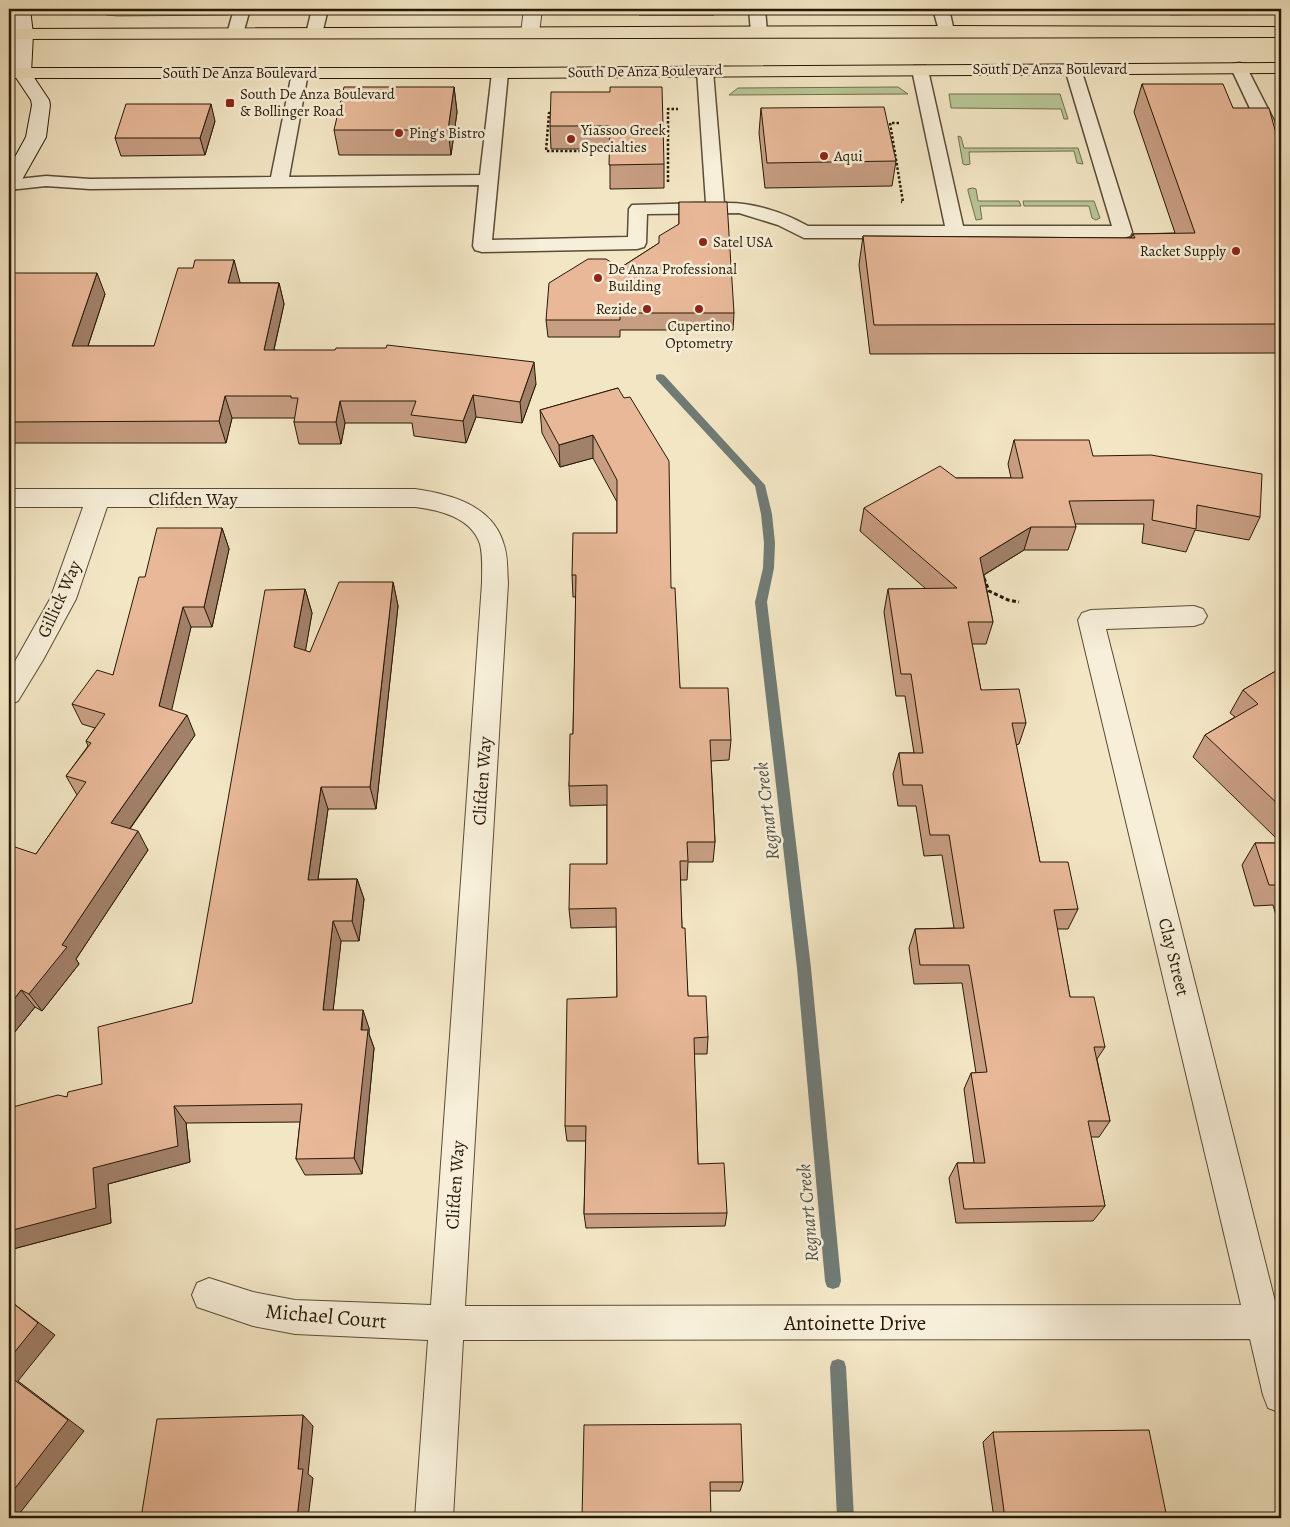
<svg xmlns="http://www.w3.org/2000/svg" width="1290" height="1527" font-family="Alegreya,serif">
  <style>
    .green { fill: #b8c696; stroke: #70704e }
    .lines { fill: none; stroke-linecap: round; stroke-linejoin: round }
    .stream { fill: #707b75; fill-rule: evenodd }
    .lane-casing { stroke: #5a4c36; stroke-width: 3 }
    .street-casing { stroke: #5a4c36; stroke-width: 2 }
    .secondary-casing { stroke: #271906; stroke-width: 2 }
    .primary-casing { stroke: #271906; stroke-width: 2 }
    .path-far1 { stroke: #271906; stroke-width: 2.5; stroke-dasharray: 2.5 2; stroke-linecap: butt }
    .path { stroke: #271906; stroke-width: 3; stroke-dasharray: 4 2.5; stroke-linecap: butt }
    .lane { fill: #f7efd9; fill-rule: evenodd }
    .street { fill: #f7efd9; fill-rule: evenodd }
    .secondary { fill: #f7efd9; fill-rule: evenodd }
    .primary { fill: #f3e6c4; fill-rule: evenodd }
    .wall { fill: #c89e83; stroke: #271906 }
    .shaded-wall { fill: #a2816a; stroke: #271906 }
    .building { fill: #e8b898; stroke: #271906 }
    .poi-dot { fill: #8f2418; stroke: #f7efd9; stroke-width: 2 }
    .labels { text-anchor: middle; dominant-baseline: central; stroke-width: 5; stroke-linejoin: round; paint-order: stroke }
    .far-street-label { font-size: 15px; fill: #271906; stroke: #f7efd9 }
    .far-poi-label { font-size: 15px; fill: #271906; stroke: #f7efd9; text-anchor: start }
    .street-label { font-size: 18px; fill: #271906; stroke: #f7efd9 }
    .water-label { font-size: 19px; font-style: italic; fill: #525247; stroke: #f7efd9 }
    .near-street-label { font-size: 21px; fill: #271906; stroke: #f7efd9 }
  </style>
  <rect width="100%" height="100%" fill="#f3e6c4"/>
  <filter id="stains"><feTurbulence type="fractalNoise" baseFrequency=".004" numOctaves="4"/><feColorMatrix values="0 0 0 0 .2 0 0 0 0 .09 0 0 0 0 .02 0 0 0 .5 -.17"/></filter>
  <radialGradient id="worn" r=".72"><stop offset=".6" stop-color="#630" stop-opacity="0"/><stop offset="1" stop-color="#630" stop-opacity=".3"/></radialGradient>
  <g class="green">
    <path d="M1162,9H1242L1225,14L1171,15Z"/>
    <path d="M107,11L144,15L146,13H231L228,15L118,16L106,15L105,13Z"/>
    <path d="M898,87L908,94L729,95L738,88Z"/>
    <path d="M949,94H1060L1068,119H1064L1061,109L951,108Z"/>
    <path d="M958,136L961,137L964,148H1078L1083,164L1077,163L1074,151L969,152L970,164L966,165L963,164Z"/>
    <path d="M973,188L976,189L978,201H1019L1021,206H980L982,219L976,220L968,191V189Z"/>
    <path d="M1023,201H1094L1100,218L1096,220L1092,218L1089,206H1024Z"/>
  </g>
  <g class="lines">
    <g class="stream">
      <path d="M660,374L664,375L765,485L772,514L775,543L774,568L767,602L811,968L841,1281L839,1287L833,1289L827,1287L825,1281L797,968L755,602L763,568L764,543L761,514L755,486L656,379V375Z"/>
      <path d="M838,1359L844,1361L846,1367L854,1518H837L830,1367L832,1361Z"/>
    </g>
    <g class="lane-casing">
      <g id="lane">
        <path d="M234,9H250L243,34L241,37H229L227,34Z"/>
        <path d="M312,9H328L322,34L320,37H308L306,34Z"/>
        <path d="M749,9H765L767,32L765,35H753L751,32Z"/>
        <path d="M933,9H949L954,31L952,34H940Z"/>
        <path d="M1239,63L1245,64L1247,68L1274,121L1281,149V173L1275,172L1266,158L1256,121L1231,68L1233,64Z"/>
        <path d="M1073,64L1079,65L1081,69L1132,232L1130,236L1123,238H804L778,225L739,213L647,214L646,243L644,247L637,249L482,252L475,250L473,246L479,185L90,189L46,186L9,190V180L46,176L90,179L271,177L292,73L294,69H306L308,73L289,177L480,175L492,73L494,69H506L508,73L492,240L628,237L629,209L632,205L706,203L697,71L699,67H711L713,71L724,203C752,202 783,212 808,226H945L912,70L914,66H926L928,70L963,226H1112L1065,69L1067,65Z"/>
      </g>
    </g>
    <g class="street-casing">
      <g id="street">
        <path d="M524,9H542L539,33L536,37L530,38L524,37L521,33Z"/>
        <path d="M9,489H415C450,494 493,505 504,545C508,557 507,570 508,583L465,1306L1241,1305L1078,620L1082,613L1091,610L1194,606L1203,609L1207,616L1203,623L1194,626L1106,629L1281,1325V1413L1268,1408L1263,1395L1250,1339L463,1340L453,1518H415L428,1340L295,1334L253,1326L197,1307L192,1295L197,1283L209,1278L253,1292L295,1300L431,1305L482,583C482,570 483,556 480,544C471,517 439,510 415,507H107L76,599L43,660L18,701L9,705V672L50,599L83,507H9Z"/>
      </g>
    </g>
    <g class="secondary-casing">
      <path id="secondary" d="M12,9H30L33,34L31,73L49,100L50,105L46,137L19,185L16,189L9,191V168L26,137L32,105L31,100L13,73L15,34Z"/>
    </g>
    <g class="primary-casing">
      <g id="primary">
        <path d="M946,26L1281,27V37L9,39V29Z"/>
        <path d="M1281,63V73L500,78H9V68H500Z"/>
      </g>
    </g>
    <g class="path-far1">
      <path d="M555,113H549L546,151H587"/>
      <path d="M899,123H890L903,202H901"/>
      <path d="M668,182V109H678"/>
    </g>
    <path class="path" d="M984,578L989,591L1008,600L1019,602"/>
    <use href="#lane" class="lane"/>
    <use href="#street" class="street"/>
    <use href="#secondary" class="secondary"/>
    <use href="#primary" class="primary"/>
  </g>
  <g class="wall">
    <path d="M634,9H721H714V15H639V9Z"/>
    <path d="M1142,84L1233,108L1275,130L1280,138L1281,135V353L870,354L859,265L863,236L1131,238L1133,234L1175,233L1134,112Z"/>
    <path d="M454,87L457,112L451,155H339L334,130Z"/>
    <path d="M610,92L664,164V188L610,189V149H551L550,126Z"/>
    <path d="M761,108L896,161L892,186L765,188L759,133Z"/>
    <path d="M215,121L205,155L121,156L115,138Z"/>
    <path d="M679,202L734,313L733,330H620V337H548L546,320L620,268L659,243L679,224Z"/>
    <path d="M234,260L239,283H279L284,304L274,350L536,384L522,423L476,417L466,443L414,436L412,423H345L341,444H299L294,422L295,418H232L226,443H9V273L105,294L88,346H154L193,268Z"/>
    <path d="M618,388L671,588L680,688L731,740L729,760L711,761L715,842L713,862H688L687,880H680L682,928L688,996L708,1037L707,1054H694L698,1164L727,1213L725,1226L586,1228L584,1214L586,1141H567L565,1126L617,997V927L571,928L569,909L607,864V805L570,806L569,786L573,734L576,597H573L572,575L617,533V502L593,458L560,467L542,433L540,410Z"/>
    <path d="M1014,440L1093,456L1260,517L1249,540L1195,530L1186,552L1142,543L1144,524H1075L1076,527L1068,550H1024L984,575L993,622L986,644H972L981,690L1026,723L1019,744L1016,745L1040,862L1078,909L1068,929H1057L1070,997L1105,1047L1097,1059L1110,1121L1099,1137H1091L1105,1206L1093,1221L956,1223L949,1178L957,1163H974L964,1089L971,1073H976L962,983L914,984L909,948L915,929L954,928L942,855L924,856L916,806H898L893,774L899,753H914L905,696H896L884,612L888,589H926L860,531L864,508L956,478H1011L1008,464Z"/>
    <path d="M222,528L229,549L212,627H191L171,710L195,735L130,829L148,850L76,959L79,964L42,1011L35,1007L9,1039L36,854L77,795L66,776L88,746L86,741L95,728L82,724L72,704L113,675L145,577Z"/>
    <path d="M393,582L398,606L376,809H328L318,879H357L364,899L359,941H341L333,1010L369,1028V1034L374,1048L362,1174L305,1175L296,1159L300,1122L186,1123L190,1162L108,1184L111,1223L13,1249L9,1246V1108L67,1097L102,1084L192,1003L305,589L312,613L305,651L310,652Z"/>
    <path d="M1281,668V834L1276,838L1193,757L1205,735L1235,717L1230,713L1243,690Z"/>
    <path d="M1255,843H1281V932L1273,905L1254,906L1242,865Z"/>
    <path d="M584,1425L743,1482L740,1491H711Z"/>
    <path d="M993,1432L1167,1518H994L983,1442Z"/>
  </g>
  <g class="shaded-wall">
    <path d="M454,87L457,112L451,155L448,130Z"/>
    <path d="M211,104L215,121L205,155L200,138Z"/>
    <path d="M234,260L240,282L234,305L228,283Z"/>
    <path d="M97,273L105,294L81,367L72,346Z"/>
    <path d="M279,283L284,304L269,371L264,350Z"/>
    <path d="M534,362L536,384L522,423L520,402Z"/>
    <path d="M473,395L476,417L466,443L463,421Z"/>
    <path d="M225,396L232,418L226,443L219,421Z"/>
    <path d="M340,401L345,423L341,444L336,422Z"/>
    <path d="M593,435V458L560,467L559,445Z"/>
    <path d="M1031,527L1024,550L974,581L980,558Z"/>
    <path d="M222,528L229,549L212,627L204,607Z"/>
    <path d="M393,582L398,606L376,809L370,787Z"/>
    <path d="M305,589L312,613L302,671L294,647Z"/>
    <path d="M183,607L191,627L168,726L159,706Z"/>
    <path d="M187,715L195,735L121,841L111,823Z"/>
    <path d="M321,787L328,809L315,900L308,880Z"/>
    <path d="M1281,829V834L1276,838Z"/>
    <path d="M138,831L148,850L76,959L79,964L42,1011L29,994Z"/>
    <path d="M357,879L364,899L359,941L352,921Z"/>
    <path d="M333,921L341,941L331,1029L323,1010Z"/>
    <path d="M21,990L35,1007L9,1039V1006Z"/>
    <path d="M363,1010L369,1028V1034L374,1048L362,1174L354,1158Z"/>
    <path d="M174,1106L186,1123L190,1162L108,1184L111,1223L13,1249L9,1246V1231L93,1168Z"/>
    <path d="M9,1300L55,1335L18,1381L84,1431L16,1518H9Z"/>
    <path d="M303,1415L313,1426L308,1474L313,1478L308,1518H297L298,1469Z"/>
  </g>
  <g class="building">
    <path d="M1142,84H1223L1233,108H1269L1275,130L1281,139V324L874,325L863,236L1135,238L1133,234L1195,233Z"/>
    <path d="M344,87H454L448,130H334Z"/>
    <path d="M610,87H662L664,164L609,165L610,126H550L551,92H610Z"/>
    <path d="M126,104H211L200,138H115Z"/>
    <path d="M884,107L896,161L767,163L761,108Z"/>
    <path d="M679,202H727L734,313H620V320H546L549,283L588,259H606L620,268L659,243V236L679,224Z"/>
    <path d="M195,260H234L228,283H279L264,350H335L336,348H386L387,345L534,362L520,402L473,395L463,421L411,415L416,401H340L336,422H294L298,398H291V396H225L219,421L9,422V273H97L72,346H154L178,268H193Z"/>
    <path d="M618,388L624,398L630,397L669,461L671,588H675L680,688H728L731,740H710L715,842H687L688,861H680L682,928H685L688,996H706L708,1037L694,1038L698,1164L724,1163L727,1213L584,1214L586,1126H565L567,999L617,997L616,908L569,909L570,864H607V785L569,786L570,734H573L576,575H572L573,533H617V480L593,435L559,445L540,410Z"/>
    <path d="M1014,440H1089L1093,456L1151,455L1262,474L1260,517L1197,505L1196,529L1152,520L1154,500L1069,501L1076,527H1031L980,558L993,622H968L981,690L1019,689L1026,723H1012L1040,862H1068L1078,909L1054,910L1070,997H1094L1105,1047H1094L1110,1121H1088L1105,1206L964,1209L957,1163H985L971,1073L987,1072L969,965H920L915,929L964,928L949,835H930L922,785H903L899,753H923L911,674H901L888,589L957,588L864,508L940,466L956,478H1023Z"/>
    <path d="M157,528H222L204,607H183L159,706L187,715L111,823L138,831L62,945L67,947L29,994L21,990L9,1006V845L36,854L86,782L66,776L91,743L86,741L105,714L72,704L97,670L113,675L139,577H145Z"/>
    <path d="M339,582H393L370,787H321L308,880L357,879L352,921H333L323,1010H363L361,1030H368L354,1158L296,1159L302,1104L174,1106L178,1146L93,1168L96,1208L9,1231V1108L58,1095L67,1097L68,1092L102,1084L98,1027L192,1003L265,590L305,589L294,647L310,652Z"/>
    <path d="M1281,668V807L1205,735L1258,704L1243,690Z"/>
    <path d="M1255,843H1281V885H1269Z"/>
    <path d="M9,1300L38,1323L9,1359Z"/>
    <path d="M9,1376L68,1420L9,1496Z"/>
    <path d="M303,1415L298,1469H303L297,1518H141L157,1419Z"/>
    <path d="M741,1424L743,1482H710L711,1518H582L584,1425Z"/>
    <path d="M1149,1430L1167,1518H1005L993,1432Z"/>
  </g>
  <g class="poi-dot">
    <rect x="225" y="98" width="10" height="10" rx="2.5"/>
    <circle cx="399" cy="133" r="5"/>
    <circle cx="571" cy="139" r="5"/>
    <circle cx="824" cy="156" r="5"/>
    <circle cx="703" cy="242" r="5"/>
    <circle cx="1236" cy="251" r="5"/>
    <circle cx="598" cy="278" r="5"/>
    <circle cx="647" cy="309" r="5"/>
    <circle cx="699" cy="309" r="5"/>
  </g>
  <g class="labels">
    <g class="far-street-label">
      <text x="1050" y="69">South De Anza Boulevard</text>
      <text transform="translate(645 71) rotate(-1)">South De Anza Boulevard</text>
      <text x="240" y="73">South De Anza Boulevard</text>
    </g>
    <g class="far-poi-label">
      <text x="240" y="94">South De Anza Boulevard<tspan x="240" dy="17">&amp; Bollinger Road</tspan></text>
      <text x="581" y="130">Yiassoo Greek<tspan x="581" dy="17">Specialties</tspan></text>
      <text x="409" y="133">Ping's Bistro</text>
      <text x="834" y="156">Aqui</text>
      <text x="713" y="242">Satel USA</text>
      <text x="1226" y="251" text-anchor="end">Racket Supply</text>
      <text x="608" y="269">De Anza Professional<tspan x="608" dy="17">Building</tspan></text>
      <text x="637" y="309" text-anchor="end">Rezide</text>
      <text x="699" y="326" text-anchor="middle">Cupertino<tspan x="699" dy="17">Optometry</tspan></text>
    </g>
    <g class="street-label">
      <text x="193" y="499">Clifden Way</text>
      <text transform="translate(59 599) rotate(-66)">Gillick Way</text>
      <text transform="translate(482 781) rotate(-86)">Clifden Way</text>
      <text transform="translate(1174 957) rotate(76)">Clay Street</text>
      <text transform="translate(455 1185) rotate(-86)">Clifden Way</text>
    </g>
    <g class="water-label">
      <text transform="translate(767 811) rotate(-97)">Regnart Creek</text>
      <text transform="translate(808 1213) rotate(-95)">Regnart Creek</text>
    </g>
    <g class="near-street-label">
      <text transform="translate(326 1316) rotate(5)">Michael Court</text>
      <text x="855" y="1323">Antoinette Drive</text>
    </g>
  </g>
  <rect width="1290" height="1527" fill="none" stroke="#f3e6c4" stroke-width="30"/>
  <rect x="10" y="10" width="1270" height="1507" fill="none" stroke="#271906" stroke-width="2.5"/>
  <rect x="15" y="15" width="1260" height="1497" fill="none" stroke="#271906"/>
  <rect width="100%" height="100%" filter="url(#stains)"/>
  <rect width="100%" height="100%" fill="url(#worn)"/>
</svg>
